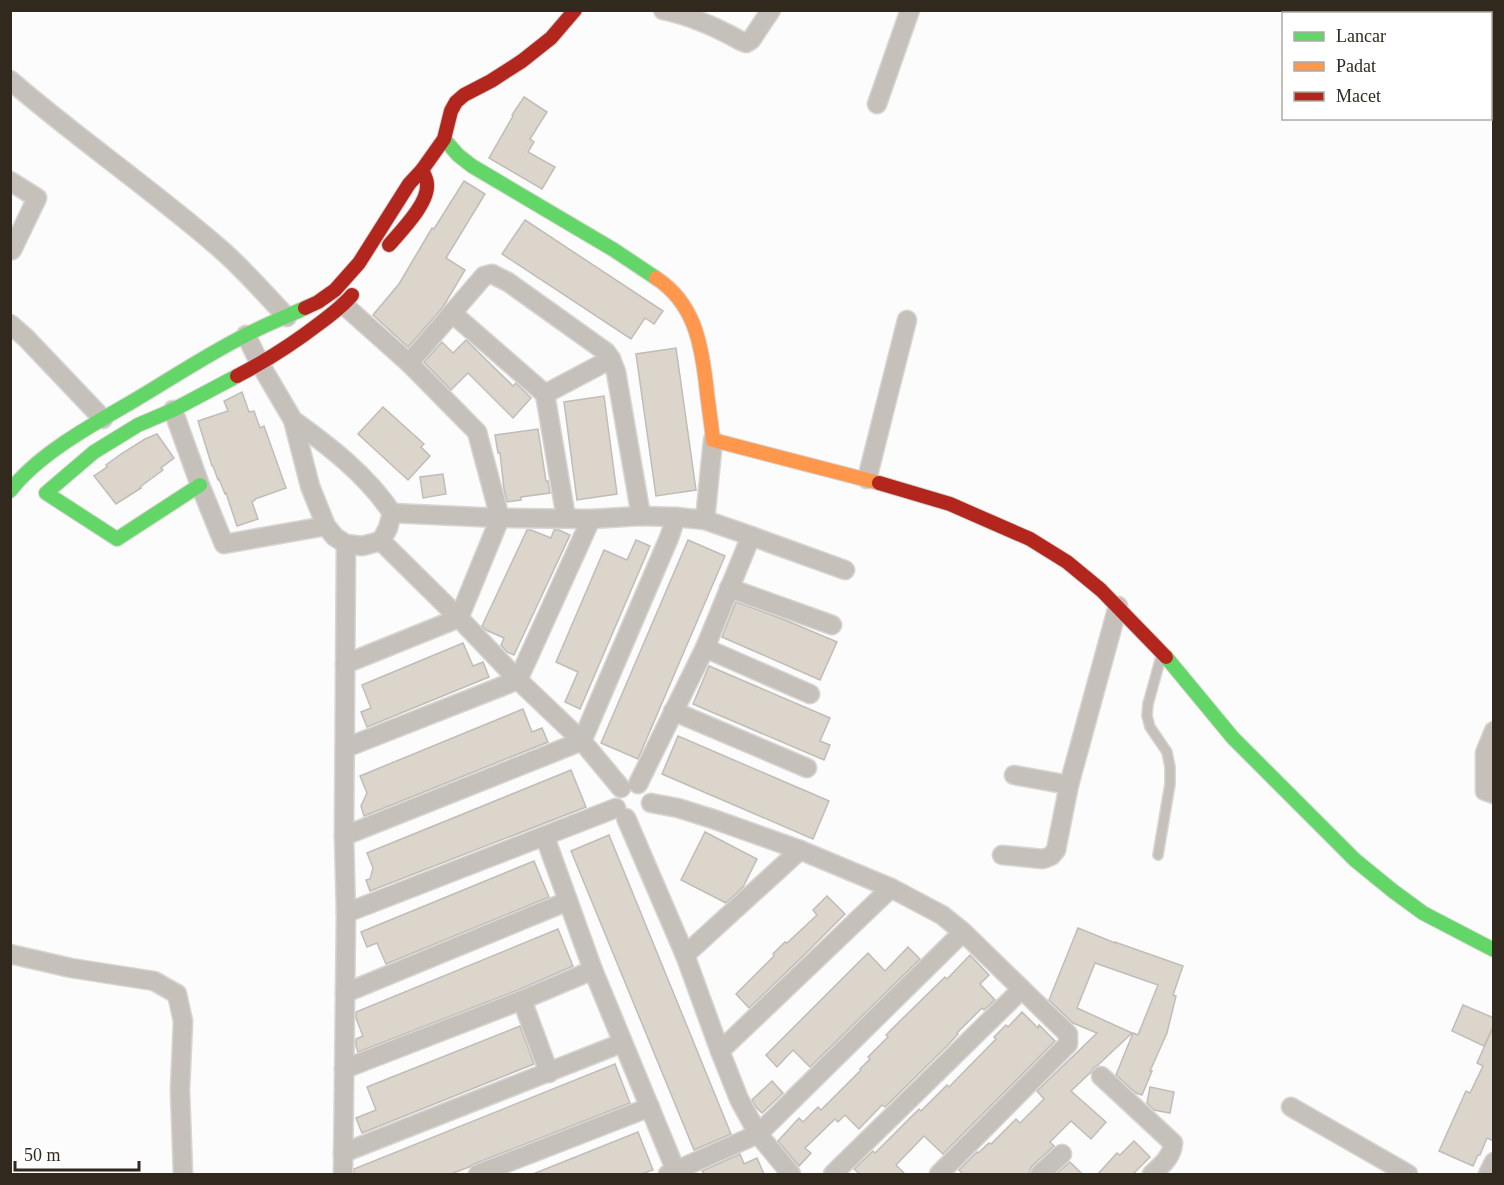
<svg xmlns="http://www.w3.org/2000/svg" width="1504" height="1185" font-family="Georgia,serif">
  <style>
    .building { fill: #dcd5cc; stroke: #c0bcb7; stroke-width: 1.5 }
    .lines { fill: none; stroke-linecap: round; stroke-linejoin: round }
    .lane-casing { stroke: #d7d6d4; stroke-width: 12 }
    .street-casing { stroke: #d7d6d4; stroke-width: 21 }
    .fast-casing { stroke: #d7d6d4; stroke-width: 16 }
    .slow-casing { stroke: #d7d6d4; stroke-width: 16 }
    .jam-casing { stroke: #d7d6d4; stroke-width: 16 }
    .lane { stroke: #c6c0ba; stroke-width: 9 }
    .street { stroke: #c6c0ba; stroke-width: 18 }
    .fast { stroke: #63d668; stroke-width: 14 }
    .slow { stroke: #ff974d; stroke-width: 14 }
    .jam { stroke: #b3261e; stroke-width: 14 }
  </style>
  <rect width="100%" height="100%" fill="#fcfcfc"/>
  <g class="building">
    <path d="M524,97L547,112L530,139L534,142L528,152L555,167L542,189L489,158L513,116L512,115Z"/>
    <path d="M464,181L485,194L446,258L465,270L443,307L408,347L373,315L399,284L432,228L434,229Z"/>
    <path d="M525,220L663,311L654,324L645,318L631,339L502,254Z"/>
    <path d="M466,340L513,386L516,383L531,398L513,418L468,373L451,390L424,362L442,342L453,353Z"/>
    <path d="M676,348L696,490L656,496L636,354Z"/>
    <path d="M242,392L249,412L254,411L260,428L264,426L286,488L255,499V500L252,502L258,519L237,526L226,493L225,494L219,479L218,480L213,466H212L198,421L228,411L224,401Z"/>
    <path d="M604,396L617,494L577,500L564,402Z"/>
    <path d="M383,407L424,444L421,447L430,456L408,480L358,434Z"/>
    <path d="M538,429L546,481H548L550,493L521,497V500L507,502L504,489L500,453H498L495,435Z"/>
    <path d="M157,434L174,458L161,468L163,470L140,487L141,488L116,504L94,476L107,467L106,465L121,454L145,439Z"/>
    <path d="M443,474L446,494L423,498L420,477Z"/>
    <path d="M527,530H531L551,538L554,530H559L570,535L514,655L507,652L501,645L504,638L486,630L482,626Z"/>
    <path d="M636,540L650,546L580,709L565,702L578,672L556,662L604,550L627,560Z"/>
    <path d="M688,540L725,556L638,759L601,743Z"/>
    <path d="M736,602L785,620L837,642L820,680L722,637Z"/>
    <path d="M463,643L473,666L483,662L489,677L367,727L361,712L371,708L362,685Z"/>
    <path d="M709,666L830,718L820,741L830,745L824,760L693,704Z"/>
    <path d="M523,709L532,732L542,728L548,742L364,816L361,806L367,793L360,776Z"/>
    <path d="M678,736L829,801L813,839L662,774Z"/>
    <path d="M571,770L586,807L370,891L366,880L370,879L373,868L367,853Z"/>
    <path d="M705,832L757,859L743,887L726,903L681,880Z"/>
    <path d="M609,835L731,1134L694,1150L571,851Z"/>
    <path d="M534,861L549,897L386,964L377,943L367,947L361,932Z"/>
    <path d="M827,896L845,914L801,958L749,1008L736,994L774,956L773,954L785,942L787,943L817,915L813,910Z"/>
    <path d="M1078,928L1115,943V942L1183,966L1173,995L1176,996L1167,1033L1150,1071H1152L1142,1095L1136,1093L1116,1075L1133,1033L1138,1035L1158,985L1095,963L1077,1008L1132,1033L1098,1065L1093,1068L1091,1072L1071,1091L1106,1122L1091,1139L1071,1121L1050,1142L1054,1146L1032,1166L1030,1170L1029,1174H963L959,1170L977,1152L978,1153L989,1143L991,1144L1016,1119L1020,1123L1044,1099L1037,1091L1097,1033L1073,1023L1049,1000Z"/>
    <path d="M558,929L573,966L518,990L358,1052L356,1046V1039L363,1036L356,1018V1012Z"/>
    <path d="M908,947L920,959L810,1067L793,1050L777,1067L766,1055L868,953L885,971Z"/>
    <path d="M970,955L989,975L980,984L995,1000L984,1010L982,1008L957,1033L958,1034L948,1045L885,1107L882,1105L859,1129L845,1115L838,1122L835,1119L805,1148L811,1153L799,1166L778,1141L799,1118L803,1122L818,1107L821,1110L861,1070L860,1069L870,1059L868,1057L888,1037L886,1035L901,1020L945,977L947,979Z"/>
    <path d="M1463,1005L1494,1018V1025L1484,1046L1452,1031Z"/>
    <path d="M1022,1012L1038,1028L1039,1025L1055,1041L943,1154L924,1136L896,1165L905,1174H860L854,1169L873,1151L875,1153L919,1109L921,1111L947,1085L949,1087L996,1039L994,1037L1006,1025L1008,1027Z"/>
    <path d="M1494,1025V1141L1487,1138L1480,1155H1478L1473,1166L1439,1151L1466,1091L1470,1093L1483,1066L1477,1063Z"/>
    <path d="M520,1026L534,1064L362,1133L356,1118L376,1110L367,1087Z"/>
    <path d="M615,1064L630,1103L474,1164L469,1167L451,1174H354V1169Z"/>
    <path d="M772,1081L783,1093L762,1113L756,1107L752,1100Z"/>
    <path d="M1150,1087L1174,1092L1170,1113L1154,1110L1147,1103Z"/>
    <path d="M638,1132L653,1170L641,1174H533Z"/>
    <path d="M1134,1141L1150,1157L1133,1174H1098L1117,1153L1120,1155Z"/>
    <path d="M740,1154L744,1164L757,1158L764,1174H704L702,1171Z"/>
    <path d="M1070,1162L1082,1174H1056Z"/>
  </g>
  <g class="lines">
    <g class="lane-casing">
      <path id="lane" d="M1158,855L1170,784V767L1167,752L1150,727L1147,716L1148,704L1161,657"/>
    </g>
    <g class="street-casing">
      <g id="street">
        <path d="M663,10C692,16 716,27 741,41L746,43L751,40L771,10"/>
        <path d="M10,80C77,138 150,188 217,246C242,267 264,293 287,317"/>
        <path d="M877,104L910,10"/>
        <path d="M10,181L37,198L12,250"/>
        <path d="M344,305L409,363L477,432L500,518L459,618L345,664"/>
        <path d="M452,313L545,394L566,518"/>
        <path d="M10,324L26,338L103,419"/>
        <path d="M246,335L260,364L293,420L310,486L326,526L335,537L346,544L362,546L381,541L388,528L392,513C367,475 329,446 293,420"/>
        <path d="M409,363L484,276L492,274L508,282L606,352L611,359L616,372L641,516"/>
        <path d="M545,394L611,359"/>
        <path d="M173,410L200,485L224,544L326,526"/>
        <path d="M867,479L907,320"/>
        <path d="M392,513L500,518L591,519L641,516L676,517L705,520L751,536L845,570"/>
        <path d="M705,520L713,440"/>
        <path d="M381,541L459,618L518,680L582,741L621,788"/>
        <path d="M729,588L832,625"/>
        <path d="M705,648L810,694"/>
        <path d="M673,711L807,768"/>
        <path d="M1494,731L1485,753V791L1494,794"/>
        <path d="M345,748L518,680L591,519"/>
        <path d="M1014,775L1069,785"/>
        <path d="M638,784L705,648L751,536"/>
        <path d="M651,803L678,808L713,819L800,850L891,888L942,915L963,932L1068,1034V1044L939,1174"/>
        <path d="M626,818L685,955L720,1051L739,1099L758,1134L791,1174"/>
        <path d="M344,836L582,741L669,538L676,517"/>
        <path d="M545,837L593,970L676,1171"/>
        <path d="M1002,855L1043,859L1051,856L1056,850L1069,785L1118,606"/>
        <path d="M346,913L616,808"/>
        <path d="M10,954L71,968L154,981L177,994L183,1021L180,1090L183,1174"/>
        <path d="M685,955L800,850"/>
        <path d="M345,993L568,901"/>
        <path d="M522,1000L549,1073"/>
        <path d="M720,1051L891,888"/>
        <path d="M344,1069L522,1000L593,970"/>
        <path d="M1101,1076L1173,1143C1172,1157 1162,1165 1152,1174"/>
        <path d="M1291,1107L1408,1174"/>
        <path d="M343,1153L622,1043"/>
        <path d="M343,1174L346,913L344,836L346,544"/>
        <path d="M478,1174L650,1107"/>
        <path d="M668,1174L758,1134L963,932"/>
        <path d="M833,1174L1021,990"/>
        <path d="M1040,1174L1062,1154"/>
        <path d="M1488,1174L1494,1162"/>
      </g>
    </g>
    <g class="fast-casing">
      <g id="fast">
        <path d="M444,139L458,155L472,166L614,250L656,278"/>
        <path d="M200,485L117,539L46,493L94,452L138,425L173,410L237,376"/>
        <path d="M10,491C39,453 94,424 135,400C172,378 208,354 246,335C265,325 285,317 305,308"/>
        <path d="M1166,657L1233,738L1355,860L1393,891L1423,913L1494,950"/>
      </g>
    </g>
    <g class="slow-casing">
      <path id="slow" d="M656,278C694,303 701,342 706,384C708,403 711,421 713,440L879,483"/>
    </g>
    <g class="jam-casing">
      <g id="jam">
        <path d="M389,245C401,231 429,203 427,184C427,179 424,174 422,170"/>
        <path d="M305,308L318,302L335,290L359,263L409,184L422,170L444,139L451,111L456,102L464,95L491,81L522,61L551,38L575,10"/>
        <path d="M237,376C266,361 294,343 320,323C332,314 343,306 352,295"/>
        <path d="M879,483L950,504L1030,539L1067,562L1101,590L1166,657"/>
      </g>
    </g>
    <use href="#lane" class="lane"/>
    <use href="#street" class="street"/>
    <use href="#fast" class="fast"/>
    <use href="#slow" class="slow"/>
    <use href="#jam" class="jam"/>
  </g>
  <rect width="1504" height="1185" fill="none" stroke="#31291e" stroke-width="24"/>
  <rect x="1282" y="12" width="210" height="108" fill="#ffffff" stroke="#ada9a5" stroke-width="1.5"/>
  <rect x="1294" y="32" width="30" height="9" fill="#63d668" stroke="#ada9a5" stroke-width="1.5"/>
  <text x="1336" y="42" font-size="18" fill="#31291e">Lancar</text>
  <rect x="1294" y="62" width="30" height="9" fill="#ff974d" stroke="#ada9a5" stroke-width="1.5"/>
  <text x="1336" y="72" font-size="18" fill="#31291e">Padat</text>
  <rect x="1294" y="92" width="30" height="9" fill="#b3261e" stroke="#ada9a5" stroke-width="1.5"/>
  <text x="1336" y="102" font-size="18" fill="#31291e">Macet</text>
  <path d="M15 1161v9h124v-9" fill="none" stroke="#31291e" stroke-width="3"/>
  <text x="24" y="1161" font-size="18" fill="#31291e" stroke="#ffffff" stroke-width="4.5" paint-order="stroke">50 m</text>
</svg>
